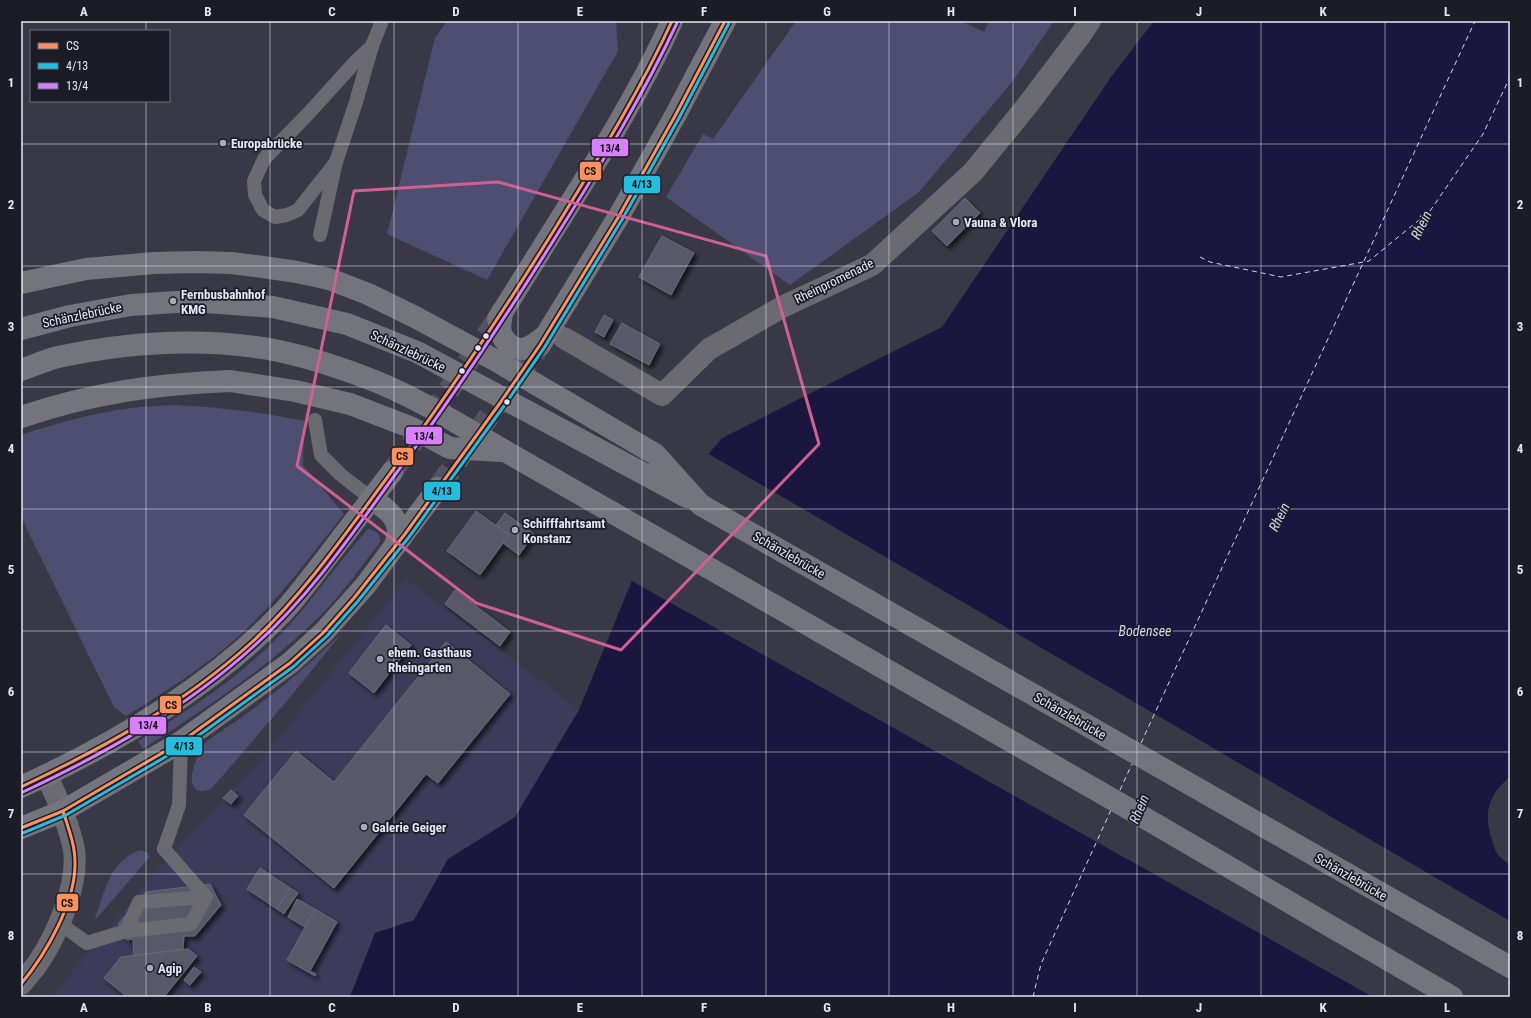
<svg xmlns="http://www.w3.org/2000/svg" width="1531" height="1018" font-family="'Roboto Condensed',sans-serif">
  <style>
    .built { fill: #3c3b59 }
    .grass { fill: #4e4e71 }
    .water { fill: #1b163f }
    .pier { fill: #393846 }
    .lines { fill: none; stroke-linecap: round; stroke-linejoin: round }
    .ferry { stroke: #d4d5f5; stroke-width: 1; stroke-dasharray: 5 4; stroke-linecap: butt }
    .building { fill: #585868; stroke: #696975; filter: url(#shadow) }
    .primary-tunnel { stroke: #535261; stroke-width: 22; stroke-dasharray: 22 11; stroke-linecap: butt }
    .lane { stroke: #6a6a70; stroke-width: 14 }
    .street { stroke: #6a6a70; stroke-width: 22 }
    .primary { stroke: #74747d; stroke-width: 22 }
    .primary-bridge { stroke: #74747d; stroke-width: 22 }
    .bus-1-casing { stroke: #1c1c27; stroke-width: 6 }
    .bus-2-casing { stroke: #1c1c27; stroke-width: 6 }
    .bus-3-casing { stroke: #1c1c27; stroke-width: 6 }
    .bus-1 { stroke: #fa915f; stroke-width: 3 }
    .bus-2 { stroke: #26bcdd; stroke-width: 3 }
    .bus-3 { stroke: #d880ff; stroke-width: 3 }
    .marked { fill: none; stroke: #cf6092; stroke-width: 3; stroke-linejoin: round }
    .grid { fill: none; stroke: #e6e6f7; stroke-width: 1; stroke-opacity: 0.55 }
    .poi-dot { fill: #a9a9b9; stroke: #1c1c27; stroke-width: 1.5 }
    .bus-dot { fill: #e6e6f7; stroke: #1c1c27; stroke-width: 1.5 }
    .labels { text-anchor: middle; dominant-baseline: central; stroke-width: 3.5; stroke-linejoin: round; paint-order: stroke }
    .poi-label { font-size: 13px; font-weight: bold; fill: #e6e6f7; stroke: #1c1c27; text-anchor: start }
    .street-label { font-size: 13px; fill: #e6e6f7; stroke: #1c1c27 }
    .water-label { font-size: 14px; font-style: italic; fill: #d4d5f5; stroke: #1c1c27 }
    .line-badge { stroke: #1c1c27; stroke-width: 1.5 }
    .pale-badge-label { font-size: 11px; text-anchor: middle; font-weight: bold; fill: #111 }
    .neatline { fill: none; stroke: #e6e6f7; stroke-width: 1.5 }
    .grid-label { font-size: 13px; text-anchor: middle; font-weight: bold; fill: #e6e6f7 }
  </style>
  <defs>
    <filter id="shadow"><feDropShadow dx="3.5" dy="3.5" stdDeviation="2" flood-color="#0009"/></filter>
  </defs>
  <rect width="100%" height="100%" fill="#393846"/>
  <path class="built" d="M406,579L579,710L515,817L448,859L414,920L375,933L350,997H51L159,868L259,763Z"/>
  <g class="grass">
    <path d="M447,21H616L618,51L487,280L387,234L435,38Z"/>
    <path d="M796,21H961L984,32L989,21H1054L1012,82L919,192L790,285L666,197L703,134L713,139Z"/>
    <path d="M174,405C218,407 261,412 304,421L303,465L344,514C311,555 278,601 238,637C204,667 165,692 126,716L114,707L21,517V435C57,423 93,413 131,408C145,406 160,406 174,405Z"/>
    <path d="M368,529C375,530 381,534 380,542C361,567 343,593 321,615C268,668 205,708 143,749L138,741C191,709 240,677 283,632C314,599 338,562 368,529Z"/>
    <path d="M342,633L287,701L213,787C205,793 195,794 192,782C190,772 199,750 206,742C210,738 218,734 223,730C238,720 252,710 266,699C293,679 317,656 342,633Z"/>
    <path d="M141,850L148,853L149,858L96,919L95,918C105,892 110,859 141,850Z"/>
  </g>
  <path class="water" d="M1154,21H1510V777C1488,794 1483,815 1492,840C1494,845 1495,851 1498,855C1502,859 1506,862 1510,865V942L1496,997H350L375,933L414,920L448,859L515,817L579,710L660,512L722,438L942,327L1111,77Z"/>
  <path class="pier" d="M707,453L1510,921V950L1498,997H1373L630,580L659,511Z"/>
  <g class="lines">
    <g class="ferry">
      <path d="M1200,257L1210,262L1281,277L1369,261L1430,211L1483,134L1510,77"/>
      <path d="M1141,743L1475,21"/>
      <path d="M1120,790L1132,764"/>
      <path d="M1033,997L1041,964L1111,810"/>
    </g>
  </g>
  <g class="building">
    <path d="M965,198L980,213L947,246L932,231Z"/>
    <path d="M662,236L694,253L671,295L639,277Z"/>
    <path d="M604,315L613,320L604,337L595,332Z"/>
    <path d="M622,323L660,344L649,365L610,344Z"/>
    <path d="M476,511L509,535L480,575L447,551Z"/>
    <path d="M505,513L534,534L519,555L503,543L509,535L496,525Z"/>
    <path d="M455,590L510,632L500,646L445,604Z"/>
    <path d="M386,625L411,645L374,693L349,673Z"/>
    <path d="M446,642L510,694L438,783L426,774L334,888L244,815L296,751L334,782Z"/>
    <path d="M231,790L238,796L231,804L223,798Z"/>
    <path d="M260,868L290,888L277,909L247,889Z"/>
    <path d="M210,884L221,905L195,936H184L183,949L134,956L133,939L127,940L118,924L146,892Z"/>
    <path d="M290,888L298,893L284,914L277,909Z"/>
    <path d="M297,899L315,909L305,927L288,917Z"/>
    <path d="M315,909L337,922L310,971L316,974L315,976L287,960Z"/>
    <path d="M188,949L197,956L164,997H127L104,978L121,957Z"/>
    <path d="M194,967L201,972L190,985L184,980Z"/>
  </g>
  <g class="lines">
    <g class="primary-tunnel">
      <path d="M392,472L498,319"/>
      <path d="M438,488L540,345"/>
    </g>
    <g class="lane">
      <path d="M336,162L298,210L287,215L275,217L263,210L255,195L254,181L264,159L308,114L356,61L372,46"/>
      <path d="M320,235L336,162L356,102L372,46L382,21"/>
      <path d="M315,420L321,455L341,475L372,499"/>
      <path d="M181,742L179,805L164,849L206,897"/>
      <path d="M59,923L87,943L126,931L191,924L206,897"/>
      <path d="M126,931L139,902L206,897"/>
    </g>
    <g class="street">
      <path d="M564,338L662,395L709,349L784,306L872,265L973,172L1026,107L1079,37L1090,21"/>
      <path d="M21,984C27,977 33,970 38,963C57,935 79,884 74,850C69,824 58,799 46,775"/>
    </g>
    <g class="primary">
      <path d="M502,312C502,317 500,323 500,328C501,339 511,350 523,349C532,347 539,341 545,336"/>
      <path d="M498,319C531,266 564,214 596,162C623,116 650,70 672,21"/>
      <path d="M540,345L619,216L675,116L725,21"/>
      <path d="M21,417C92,393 156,384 230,381"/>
      <path d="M505,451L1131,810L1452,997"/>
      <path d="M372,499C382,506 397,515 398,530C398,535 396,541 395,546"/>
      <path d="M701,505L1510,967"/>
      <path d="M21,787C115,744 209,688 282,613C298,596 313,575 328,556C349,528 371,500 392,472"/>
      <path d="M21,828L63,811L181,742L290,663L323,633L365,586L438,488"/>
    </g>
    <g class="primary-bridge">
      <path d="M21,283L86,269L154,263L196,262L231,263L263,267L297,272L329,279L368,294L415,317L493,359L655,454L701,505"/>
      <path d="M21,329L70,316L131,305L192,301L273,307L347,324L417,352L687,497"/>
      <path d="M21,370C33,366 46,360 58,357C123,343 191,338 256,347C292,352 333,365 367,378C415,396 460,425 505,451"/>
      <path d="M230,381L295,391L350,404L410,427L450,448L500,451"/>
    </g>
    <g class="bus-1-casing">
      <g id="bus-1">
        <path d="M21,787C103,748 184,704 252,642C304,594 346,533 389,475C448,395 503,312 556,227C597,160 639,93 672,21"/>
        <path d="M21,828L63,811L181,742L290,663L323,633L354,598L405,534L500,403L540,345L619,216L675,116L725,21"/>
        <path d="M21,984C46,954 76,902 75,862C75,845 68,827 63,811"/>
      </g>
    </g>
    <g class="bus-2-casing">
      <path id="bus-2" d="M23,833L66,815L184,746L293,667L327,636L358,601L409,537L504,406L544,348L623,218L679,118L729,23"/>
    </g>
    <g class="bus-3-casing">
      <path id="bus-3" d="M23,792C106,753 186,708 254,646C308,598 350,537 392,479C452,399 507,315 560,230C602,163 643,95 677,23"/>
    </g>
    <use href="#bus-1" class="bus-1"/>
    <use href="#bus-2" class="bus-2"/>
    <use href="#bus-3" class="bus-3"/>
  </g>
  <path class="marked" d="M498,182L766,256L819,444L621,650L476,603L297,466L354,191Z"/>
  <path class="grid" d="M146,21V31M270,21V997M394,21V997M518,21V997M642,21V997M766,21V997M889,21V997M1013,21V997M1137,21V997M1261,21V997M1385,21V997M146,101V997M21,144H1510M21,266H1510M21,387H1510M21,509H1510M21,631H1510M21,752H1510M21,874H1510"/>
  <g class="poi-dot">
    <circle cx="223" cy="143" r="4"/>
    <circle cx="956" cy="222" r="4"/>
    <circle cx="173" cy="301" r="4"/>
    <circle cx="515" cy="530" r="4"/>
    <circle cx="380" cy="659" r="4"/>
    <circle cx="364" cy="827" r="4"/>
    <circle cx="150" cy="968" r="4"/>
  </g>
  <g class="bus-dot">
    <circle cx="486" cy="336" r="3.5"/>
    <circle cx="478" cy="348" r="3.5"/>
    <circle cx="462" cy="371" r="3.5"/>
    <circle cx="507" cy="402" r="3.5"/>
  </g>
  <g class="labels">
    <g class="poi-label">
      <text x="231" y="143">Europabrücke</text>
      <text x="964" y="222">Vauna &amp; Vlora</text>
      <text x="181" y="294">Fernbusbahnhof<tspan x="181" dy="15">KMG</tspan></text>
      <text x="523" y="523">Schifffahrtsamt<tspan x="523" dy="15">Konstanz</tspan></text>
      <text x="388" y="652">ehem. Gasthaus<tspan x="388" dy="15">Rheingarten</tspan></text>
      <text x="372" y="827">Galerie Geiger</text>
      <text x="158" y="968">Agip</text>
    </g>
    <g class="street-label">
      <text transform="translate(834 281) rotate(-26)">Rheinpromenade</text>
      <text transform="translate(82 315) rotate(-12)">Schänzlebrücke</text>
      <text transform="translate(408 351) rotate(25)">Schänzlebrücke</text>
      <text transform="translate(789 555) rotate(30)">Schänzlebrücke</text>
      <text transform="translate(1070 716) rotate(30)">Schänzlebrücke</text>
      <text transform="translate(1351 877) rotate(30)">Schänzlebrücke</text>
    </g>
    <g class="water-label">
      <text transform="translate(1421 225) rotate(-64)">Rhein</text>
      <text transform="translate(1279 517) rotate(-64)">Rhein</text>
      <text x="1145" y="631">Bodensee</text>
      <text transform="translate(1139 809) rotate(-67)">Rhein</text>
    </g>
  </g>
  <g class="line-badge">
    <rect x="591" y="138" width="38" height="19" rx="4" fill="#d880ff"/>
    <rect x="579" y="161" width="23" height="20" rx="4" fill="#fa915f"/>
    <rect x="623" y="175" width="38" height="19" rx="4" fill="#26bcdd"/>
    <rect x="405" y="426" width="38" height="19" rx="4" fill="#d880ff"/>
    <rect x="391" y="447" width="23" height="19" rx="4" fill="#fa915f"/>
    <rect x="423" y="481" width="38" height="20" rx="4" fill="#26bcdd"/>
    <rect x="159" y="695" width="23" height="19" rx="4" fill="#fa915f"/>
    <rect x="129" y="716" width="38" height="19" rx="4" fill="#d880ff"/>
    <rect x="165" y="736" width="38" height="20" rx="4" fill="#26bcdd"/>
    <rect x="56" y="893" width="23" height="19" rx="4" fill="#fa915f"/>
  </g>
  <g class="pale-badge-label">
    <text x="610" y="152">13/4</text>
    <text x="590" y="175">CS</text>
    <text x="642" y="188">4/13</text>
    <text x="424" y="440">13/4</text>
    <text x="402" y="460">CS</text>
    <text x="442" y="495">4/13</text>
    <text x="171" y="709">CS</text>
    <text x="148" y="729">13/4</text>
    <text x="184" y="750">4/13</text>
    <text x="67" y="907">CS</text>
  </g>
  <rect width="1531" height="1018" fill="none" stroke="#1c1c27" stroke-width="44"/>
  <rect x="30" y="30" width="140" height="72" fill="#1c1c27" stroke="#6d6d7a"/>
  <rect x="38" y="43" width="20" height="6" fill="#fa915f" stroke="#6d6d7a"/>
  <text x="66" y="50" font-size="12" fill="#e6e6f7">CS</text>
  <rect x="38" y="63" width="20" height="6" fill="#26bcdd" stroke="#6d6d7a"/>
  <text x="66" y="70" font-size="12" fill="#e6e6f7">4/13</text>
  <rect x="38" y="83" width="20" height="6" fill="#d880ff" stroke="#6d6d7a"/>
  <text x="66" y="90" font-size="12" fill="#e6e6f7">13/4</text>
  <rect x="22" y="22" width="1487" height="974" class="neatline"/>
  <g class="grid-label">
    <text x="84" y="16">A</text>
    <text x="208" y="16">B</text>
    <text x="332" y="16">C</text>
    <text x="456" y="16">D</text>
    <text x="580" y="16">E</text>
    <text x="704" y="16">F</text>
    <text x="827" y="16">G</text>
    <text x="951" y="16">H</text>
    <text x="1075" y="16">I</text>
    <text x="1199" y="16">J</text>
    <text x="1323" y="16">K</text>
    <text x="1447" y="16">L</text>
    <text x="11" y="87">1</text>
    <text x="1520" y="87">1</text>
    <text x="11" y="209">2</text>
    <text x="1520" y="209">2</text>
    <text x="11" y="331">3</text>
    <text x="1520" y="331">3</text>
    <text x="11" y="453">4</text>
    <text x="1520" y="453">4</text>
    <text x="11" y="574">5</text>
    <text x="1520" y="574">5</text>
    <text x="11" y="696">6</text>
    <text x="1520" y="696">6</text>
    <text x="11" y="818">7</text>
    <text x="1520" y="818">7</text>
    <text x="11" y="940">8</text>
    <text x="1520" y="940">8</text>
    <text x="84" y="1012">A</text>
    <text x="208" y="1012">B</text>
    <text x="332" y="1012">C</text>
    <text x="456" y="1012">D</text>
    <text x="580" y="1012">E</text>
    <text x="704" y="1012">F</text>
    <text x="827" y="1012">G</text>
    <text x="951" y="1012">H</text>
    <text x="1075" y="1012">I</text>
    <text x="1199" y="1012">J</text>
    <text x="1323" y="1012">K</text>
    <text x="1447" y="1012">L</text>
  </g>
</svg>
